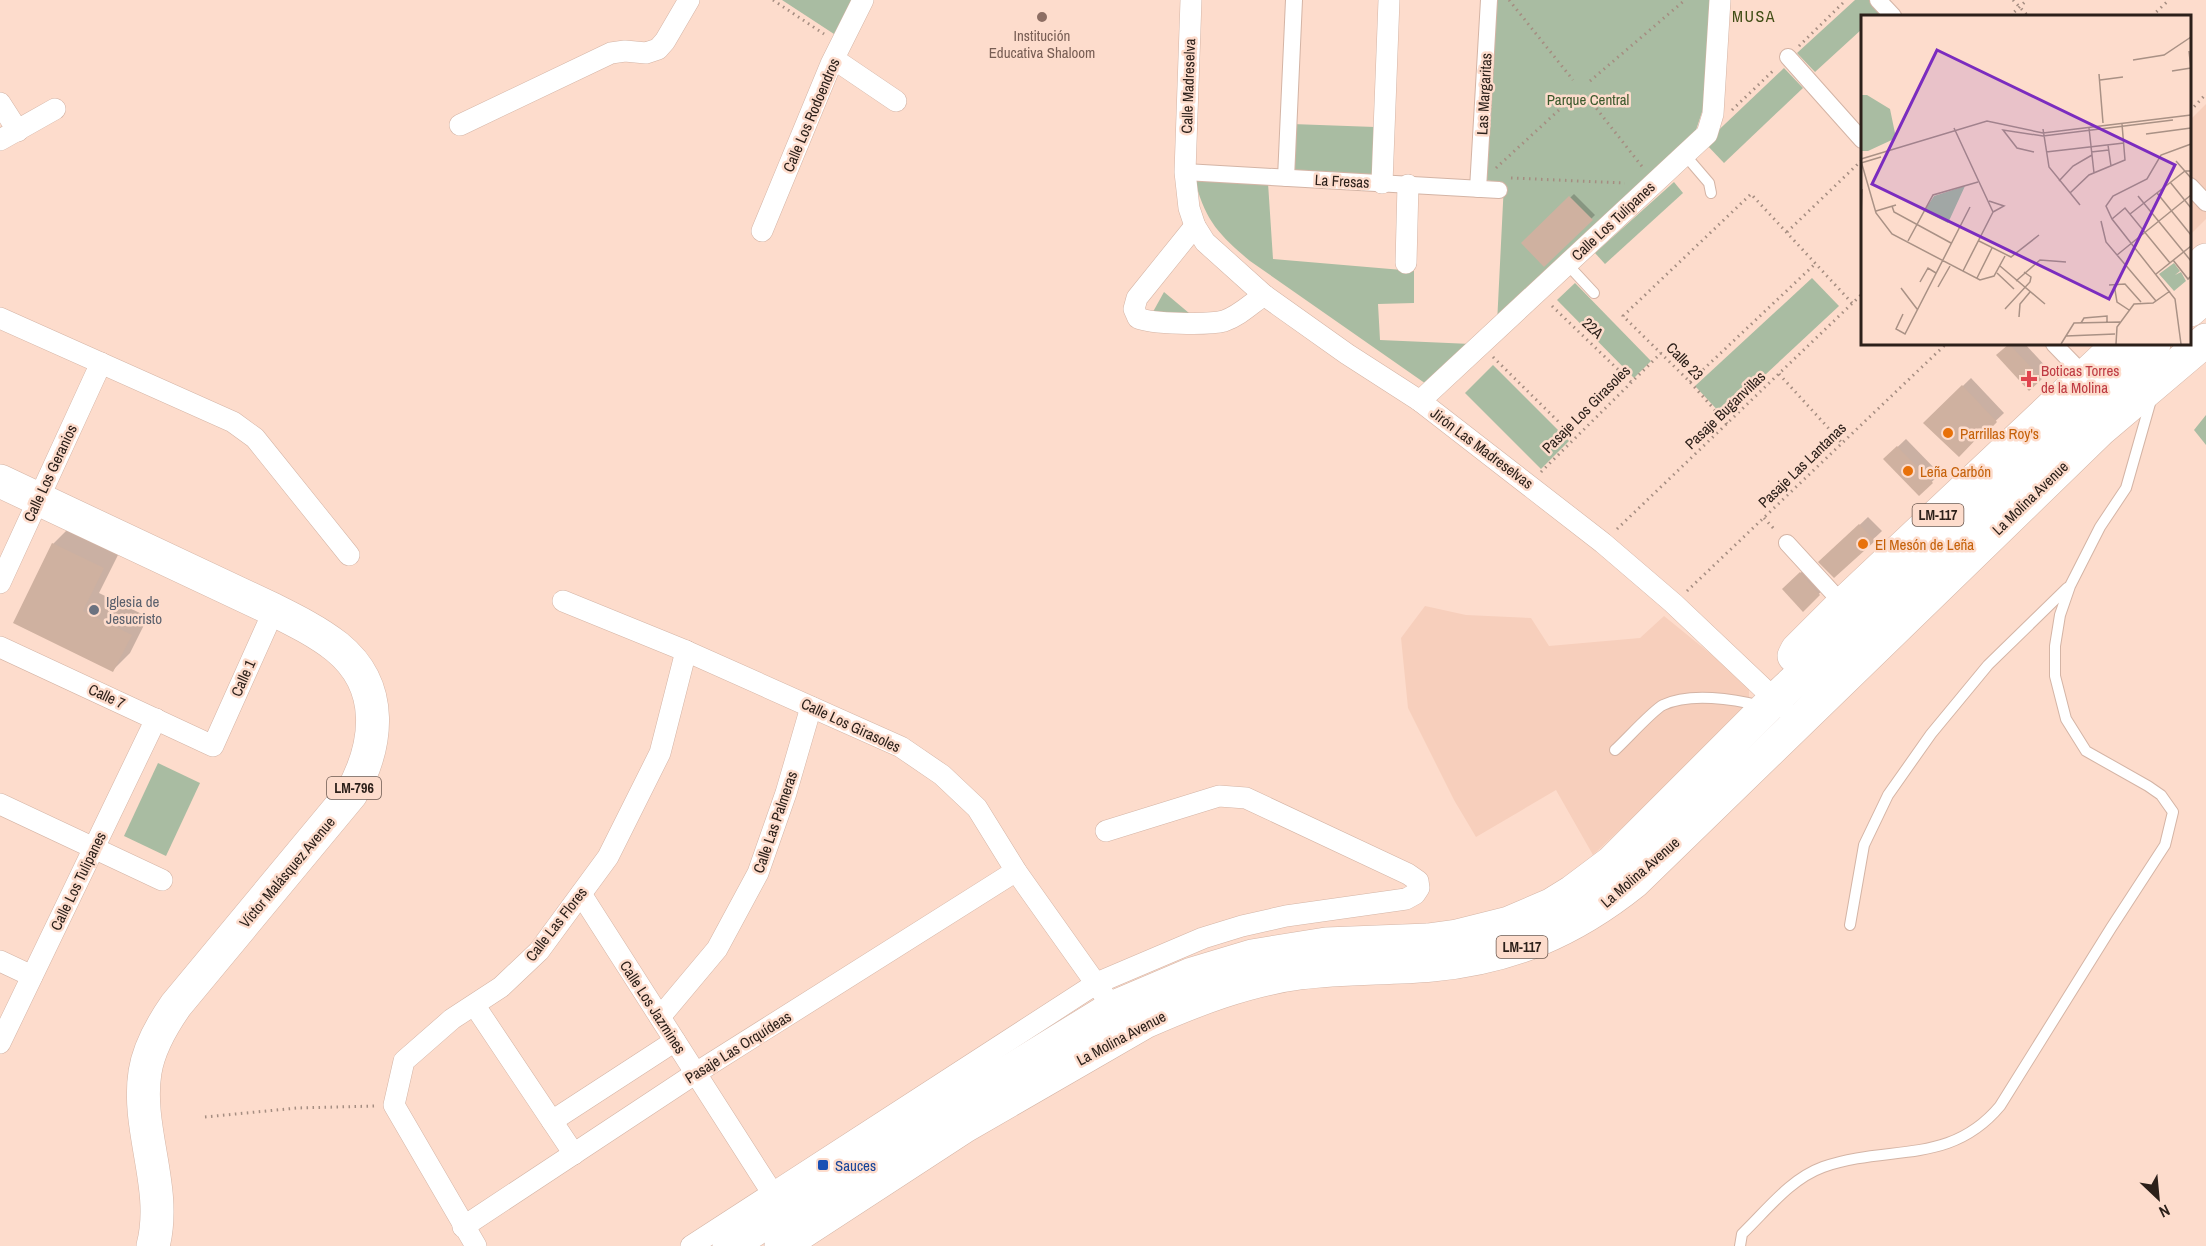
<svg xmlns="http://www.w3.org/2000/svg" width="2206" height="1246" font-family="'Archivo Narrow',sans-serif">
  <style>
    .built { fill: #f7cfbc }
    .green { fill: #a9bca2 }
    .shadow { fill: #0003 }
    .building { fill: #cfb1a0 }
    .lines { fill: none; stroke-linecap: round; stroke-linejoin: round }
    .service-casing { stroke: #d4b4a5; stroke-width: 12 }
    .pedestrian-casing { stroke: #d4b4a5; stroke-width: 18 }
    .minor-casing { stroke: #d4b4a5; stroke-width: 22 }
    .primary-casing { stroke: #d4b4a5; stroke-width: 34 }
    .path { stroke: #a58d81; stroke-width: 3; stroke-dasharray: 1.5 4.5; stroke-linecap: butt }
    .service { stroke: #fff; stroke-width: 10 }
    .pedestrian { stroke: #fff; stroke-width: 16 }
    .minor { stroke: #fff; stroke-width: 21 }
    .primary { stroke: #fff; stroke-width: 33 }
    .education-dot { fill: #8d6e63; stroke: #fddccc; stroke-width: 2 }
    .health-dot { fill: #e0444e; stroke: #fddccc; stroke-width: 2 }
    .food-dot { fill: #e8710a; stroke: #fddccc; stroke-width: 2 }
    .worship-dot { fill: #6b7280; stroke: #fddccc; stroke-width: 2 }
    .transit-dot { fill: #1a4fb4; stroke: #fddccc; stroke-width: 2 }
    .labels { text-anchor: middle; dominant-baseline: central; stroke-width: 5; stroke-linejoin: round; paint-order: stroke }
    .shield { fill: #fddccc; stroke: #6b584f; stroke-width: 1.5 }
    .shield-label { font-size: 14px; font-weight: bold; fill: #2c201a }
    .education-label { font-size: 15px; fill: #785e54; stroke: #fddccc }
    .street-label { font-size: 15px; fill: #2c201a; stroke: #fddccc }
    .park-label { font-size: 15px; fill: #3a582b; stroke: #fddccc }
    .health-label { font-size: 15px; fill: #be3a42; stroke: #fddccc; text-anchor: start }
    .food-label { font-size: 15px; fill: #c56008; stroke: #fddccc; text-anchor: start }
    .worship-label { font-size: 15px; fill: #5b616d; stroke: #fddccc; text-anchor: start }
    .transit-label { font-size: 15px; fill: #164399; stroke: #fddccc; text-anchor: start }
    .neighbourhood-label { font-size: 16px; letter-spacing: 1.5px; fill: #404d15; stroke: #fddccc }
    .inset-road { fill: none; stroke: #a99185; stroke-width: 1.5 }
    .view { fill: #7b2cbf; fill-opacity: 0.15; stroke: #7b2cbf; stroke-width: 3 }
    .inset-edge { fill: none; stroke: #2c201a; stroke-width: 3 }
  </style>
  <rect width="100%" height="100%" fill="#fddccc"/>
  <g class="built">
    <path d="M2206,104V219L2190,235V120Z"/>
    <path d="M1425,606L1466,615L1531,618L1549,646L1640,638L1664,616L1749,685V708L1593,855L1556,790L1476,837L1454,800L1408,708L1401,638Z"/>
  </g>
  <g class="green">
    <path d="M782,0H856L834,34Z"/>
    <path d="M1495,0H1716L1704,106L1696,130L1497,324L1504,183L1485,180Z"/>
    <path d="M1855,0H1869L1880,12L1876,16H1862V29L1815,72L1797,53Z"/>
    <path d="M1784,68L1803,88L1724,163L1705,143Z"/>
    <path d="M1292,124L1375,127L1373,177L1291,175Z"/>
    <path d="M1194,177L1268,183L1273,259L1414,271V303L1378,304L1380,340L1471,344L1429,386L1250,261C1217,233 1205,220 1194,177Z"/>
    <path d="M1674,182L1683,193L1605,264L1595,253Z"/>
    <path d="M1812,278L1839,306L1722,415L1695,386Z"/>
    <path d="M1575,283L1651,361L1634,378L1557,300Z"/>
    <path d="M1164,292L1202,324L1144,328Z"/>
    <path d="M1493,365L1569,441L1541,469L1465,393Z"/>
    <path d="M2206,415V445L2194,430Z"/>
    <path d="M158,763L200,783L166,856L124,836Z"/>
  </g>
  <g class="shadow">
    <path d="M1574,194L1595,215L1545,265L1523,243Z"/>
    <path d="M2010,344H2025L2049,370L2029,389L1998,355Z"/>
    <path d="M1971,378L2004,413L1986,430L1925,423Z"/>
    <path d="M1906,439L1940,474L1919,494L1885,459Z"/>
    <path d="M1868,517L1882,531L1834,576L1829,554Z"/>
    <path d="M70,527L120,551L99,593L148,617L130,653L113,670L15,622L53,544Z"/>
    <path d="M1809,565L1827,586L1803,609L1792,581Z"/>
  </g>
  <g class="building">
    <path d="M1569,196L1593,220L1544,267L1521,243Z"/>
    <path d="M2009,344L2042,379L2029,391L1996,355Z"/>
    <path d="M1962,385L1997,422L1986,433L1984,431L1959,457L1923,423Z"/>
    <path d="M1897,446L1933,483L1919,496L1883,459Z"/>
    <path d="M1859,524L1875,541L1834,578L1818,562Z"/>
    <path d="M52,543L104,568L83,611L132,635L113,672L13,623Z"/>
    <path d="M1800,572L1820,595L1803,612L1782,589Z"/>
  </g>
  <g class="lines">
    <g class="service-casing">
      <g id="service">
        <path d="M1685,155L1709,183L1711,193"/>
        <path d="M1567,264L1594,293"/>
        <path d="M1615,750C1626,740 1653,710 1663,705C1690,692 1734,699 1761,706"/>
        <path d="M1850,925L1864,845L1888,795L1931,734L1988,665L2067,588"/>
        <path d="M1740,1246L1742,1234C1767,1210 1790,1179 1823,1167C1889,1144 1950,1166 2000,1106L2111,928L2165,845L2173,812L2161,795L2148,786L2086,751L2066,719L2055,676V646L2060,615L2070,586L2100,527L2126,488L2151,400"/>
      </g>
    </g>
    <g class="pedestrian-casing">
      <g id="pedestrian">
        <path d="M1878,0L1893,16"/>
        <path d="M1788,57L1862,140"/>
        <path d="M1185,172L1499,190"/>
        <path d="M1286,178L1294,0"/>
        <path d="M2190,186L2206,203"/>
        <path d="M1478,189L1489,0"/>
        <path d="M2054,344L2085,376"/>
        <path d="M1787,543L1843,604"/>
      </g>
    </g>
    <g class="minor-casing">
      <g id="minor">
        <path d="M1191,0L1185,172L1189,208L1195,226L1205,242L1264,295L1347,354L1420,401L1603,543L1673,603L1783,707"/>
        <path d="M834,59L896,101"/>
        <path d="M0,103L18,131"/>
        <path d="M460,125L611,53L625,51L646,53L658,49L665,41L689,0"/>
        <path d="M0,140L55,109"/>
        <path d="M1382,183L1389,0"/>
        <path d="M1195,226L1137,298L1134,309L1138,318C1151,324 1209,325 1224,321C1239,316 1251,304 1264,295"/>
        <path d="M762,231L831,64L863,0"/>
        <path d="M1406,263L1408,185"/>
        <path d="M0,318L233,422L255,438L349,555"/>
        <path d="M1420,401L1707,134L1713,114L1720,0"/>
        <path d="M0,583L101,363"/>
        <path d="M563,601L686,651L901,747L942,775L977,808L1016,871L1104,995"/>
        <path d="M0,647L213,746L274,610"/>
        <path d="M0,804L162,880"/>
        <path d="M581,894L780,1205"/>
        <path d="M0,961L32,976"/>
        <path d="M475,1006L574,1154"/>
        <path d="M660,1017L717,949L758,873L786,793L811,707"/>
        <path d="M0,1043L156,719"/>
        <path d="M552,1121L675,1041"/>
        <path d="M463,1227L696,1073L1016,871"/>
        <path d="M476,1246L394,1105L404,1061L452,1019L501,987L539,951L608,857L660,753L686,651"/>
        <path d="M691,1246L1097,983L1203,938L1242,926L1286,916L1406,899L1415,894L1419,888L1418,881L1408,874L1246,798L1219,796L1106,831"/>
      </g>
    </g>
    <g class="primary-casing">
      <g id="primary">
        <path d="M2190,276L2206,260"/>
        <path d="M2190,310L2206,296"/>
        <path d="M0,481L274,610C296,621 318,632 337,647C386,687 378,746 351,794L176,1005C162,1025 149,1047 145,1072C136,1130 168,1188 153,1246"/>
        <path d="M1794,656L1797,650L1843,604L2119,344"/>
        <path d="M729,1246L831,1181L1112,1008L1192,974L1252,956L1326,944L1428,940L1457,936L1509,923L1551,905L1572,892L1612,862L1767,707L2154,344"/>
        <path d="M781,1246L965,1126L1145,1022C1195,1000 1246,980 1300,973C1344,967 1388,969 1432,965C1510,958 1573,931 1634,882L2100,430L2206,340"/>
      </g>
    </g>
    <g class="path">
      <path d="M773,0L824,34"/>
      <path d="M1509,0L1573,80"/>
      <path d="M2013,0L2028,16"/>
      <path d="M2010,16L2027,0"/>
      <path d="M2152,16L2169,0"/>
      <path d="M1799,46L1846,0"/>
      <path d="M1590,81L1685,0"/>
      <path d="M1589,99L1644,169"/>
      <path d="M1732,110L1775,69"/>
      <path d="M2190,111L2206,94"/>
      <path d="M1496,168L1572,98"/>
      <path d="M1511,178L1625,183"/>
      <path d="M1787,232L1862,160"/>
      <path d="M1552,306L1631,382"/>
      <path d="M1493,357L1574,437"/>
      <path d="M1779,374L1842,443"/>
      <path d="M1690,382L1815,264"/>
      <path d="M1727,424L1690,382L1623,316L1751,194L1852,303"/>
      <path d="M1541,472L1661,353"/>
      <path d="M1764,518L1775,530"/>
      <path d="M1617,529L1862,294"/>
      <path d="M1687,591L1946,344"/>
      <path d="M205,1117L297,1108L377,1106"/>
    </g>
    <use href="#service" class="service"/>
    <use href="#pedestrian" class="pedestrian"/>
    <use href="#minor" class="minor"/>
    <use href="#primary" class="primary"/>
  </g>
  <circle class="education-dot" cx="1042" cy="17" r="6"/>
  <path class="health-dot" d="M2026 370h6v6h6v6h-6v6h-6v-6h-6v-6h6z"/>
  <g class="food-dot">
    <circle cx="1948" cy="433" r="6"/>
    <circle cx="1908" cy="471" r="6"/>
    <circle cx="1863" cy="544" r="6"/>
  </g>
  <circle class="worship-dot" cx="94" cy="610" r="6"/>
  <rect class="transit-dot" x="817" y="1159" width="12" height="12" rx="3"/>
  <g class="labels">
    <g class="shield">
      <rect x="1912.5" y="504" width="51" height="22" rx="4.5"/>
      <rect x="327" y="777" width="54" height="22" rx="4.5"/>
      <rect x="1496.5" y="936" width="51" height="22" rx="4.5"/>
    </g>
    <g class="shield-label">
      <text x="1938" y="515">LM-117</text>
      <text x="354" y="788">LM-796</text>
      <text x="1522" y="947">LM-117</text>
    </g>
    <g class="education-label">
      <text x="1042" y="35">Institución<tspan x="1042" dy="17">Educativa Shaloom</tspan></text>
    </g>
    <g class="street-label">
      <text transform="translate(1188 86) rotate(-88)">Calle Madreselva</text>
      <text transform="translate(1484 94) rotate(-87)">Las Margaritas</text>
      <text transform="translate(811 115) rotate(-67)">Calle Los Rodoendros</text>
      <text transform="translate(1342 181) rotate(3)">La Fresas</text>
      <text transform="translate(1613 221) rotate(-43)">Calle Los Tulipanes</text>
      <text transform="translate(1593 328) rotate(44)">22A</text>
      <text transform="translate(1685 361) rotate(46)">Calle 23</text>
      <text transform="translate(1586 409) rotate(-45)">Pasaje Los Girasoles</text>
      <text transform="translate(1725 410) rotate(-44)">Pasaje Buganvillas</text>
      <text transform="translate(1482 448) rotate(37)">Jirón Las Madreselvas</text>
      <text transform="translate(1802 465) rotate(-44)">Pasaje Las Lantanas</text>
      <text transform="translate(50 473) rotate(-65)">Calle Los Geranios</text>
      <text transform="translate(2030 498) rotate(-44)">La Molina Avenue</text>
      <text transform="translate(243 678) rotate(-66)">Calle 1</text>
      <text transform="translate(107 696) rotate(25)">Calle 7</text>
      <text transform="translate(851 725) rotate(25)">Calle Los Girasoles</text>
      <text transform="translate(775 822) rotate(-71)">Calle Las Palmeras</text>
      <text transform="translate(287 872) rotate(-50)">Víctor Malásquez Avenue</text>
      <text transform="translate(1640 872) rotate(-41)">La Molina Avenue</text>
      <text transform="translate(78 881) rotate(-64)">Calle Los Tulipanes</text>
      <text transform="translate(556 924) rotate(-52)">Calle Las Flores</text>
      <text transform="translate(653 1007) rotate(57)">Calle Los Jazmines</text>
      <text transform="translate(1121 1038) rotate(-28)">La Molina Avenue</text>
      <text transform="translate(738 1047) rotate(-32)">Pasaje Las Orquídeas</text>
    </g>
    <g class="park-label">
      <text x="1588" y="99">Parque Central</text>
    </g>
    <g class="health-label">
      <text x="2041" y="370">Boticas Torres<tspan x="2041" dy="17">de la Molina</tspan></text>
    </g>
    <g class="food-label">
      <text x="1960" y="433">Parrillas Roy's</text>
      <text x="1920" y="471">Leña Carbón</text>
      <text x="1875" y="544">El Mesón de Leña</text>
    </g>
    <g class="worship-label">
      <text x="106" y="601">Iglesia de<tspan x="106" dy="17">Jesucristo</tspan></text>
    </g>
    <g class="transit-label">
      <text x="835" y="1165">Sauces</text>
    </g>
    <g class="neighbourhood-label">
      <text x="1754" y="16">MUSA</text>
    </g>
  </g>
  <g transform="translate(1861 15)">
    <rect width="330" height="330" fill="#fddccc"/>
    <path d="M0,80H6L29,94L35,123L7,136H0ZM104,171L87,208L63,196L73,181ZM313,248L319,256L314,260L320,257L325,266L313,276L298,259Z" fill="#a9bca2"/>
    <path class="inset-road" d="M328,36L330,54M272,45L303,40L330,22M311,56L330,53M238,59L242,108M239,65L262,62M93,113L132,197L102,256M228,113L233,158M182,114L188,152L219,190M285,119L330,113M247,130L250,151M173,137L156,133L142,115L182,121L312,105M185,137L263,128M230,137L248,135M0,144L126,106L182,118L330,100M0,146L15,198L31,219L119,265L133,261L144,241M315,146L330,163M0,148L20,142M198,166L212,151L231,140M309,167L330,193M209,178L228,160L264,145L261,109M296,178L330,220M277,181L330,246M128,186L143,191L132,197M31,191L33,197L90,228M15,196L35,190M269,199L324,156H330M251,204L264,193L309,248M0,205L1,174M240,206L245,227L295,286M47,226L72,180L117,167M118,226L150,242L178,220M256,240L330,180M312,245L327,264L330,261M139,251L184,289M136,258L153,274M295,259L330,231M116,263L131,233M155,266L179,245L205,247M59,267L67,253L75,258M253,269L256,287L268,295M248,270L264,269L280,287M77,272L89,251M40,273L56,294M144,294L169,267L170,262L163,257M42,299L35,314L44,319L109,192M158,302L159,289L169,277M220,308L223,303L246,301V308M205,321L254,319M200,329L213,308L259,307M255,329L256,312L273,289L292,288L309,276M320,329L314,284L251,204L245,191L252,181L286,164L300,140L330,129"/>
    <path class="view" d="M76,35L314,150L248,284L11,169Z"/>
    <rect width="330" height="330" class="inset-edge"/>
  </g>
  <g transform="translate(2158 1198) rotate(154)" stroke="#fddccc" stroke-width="4.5" paint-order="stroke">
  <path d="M0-4.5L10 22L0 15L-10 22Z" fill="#2c201a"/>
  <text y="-9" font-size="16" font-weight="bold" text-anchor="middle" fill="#2c201a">N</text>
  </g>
</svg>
